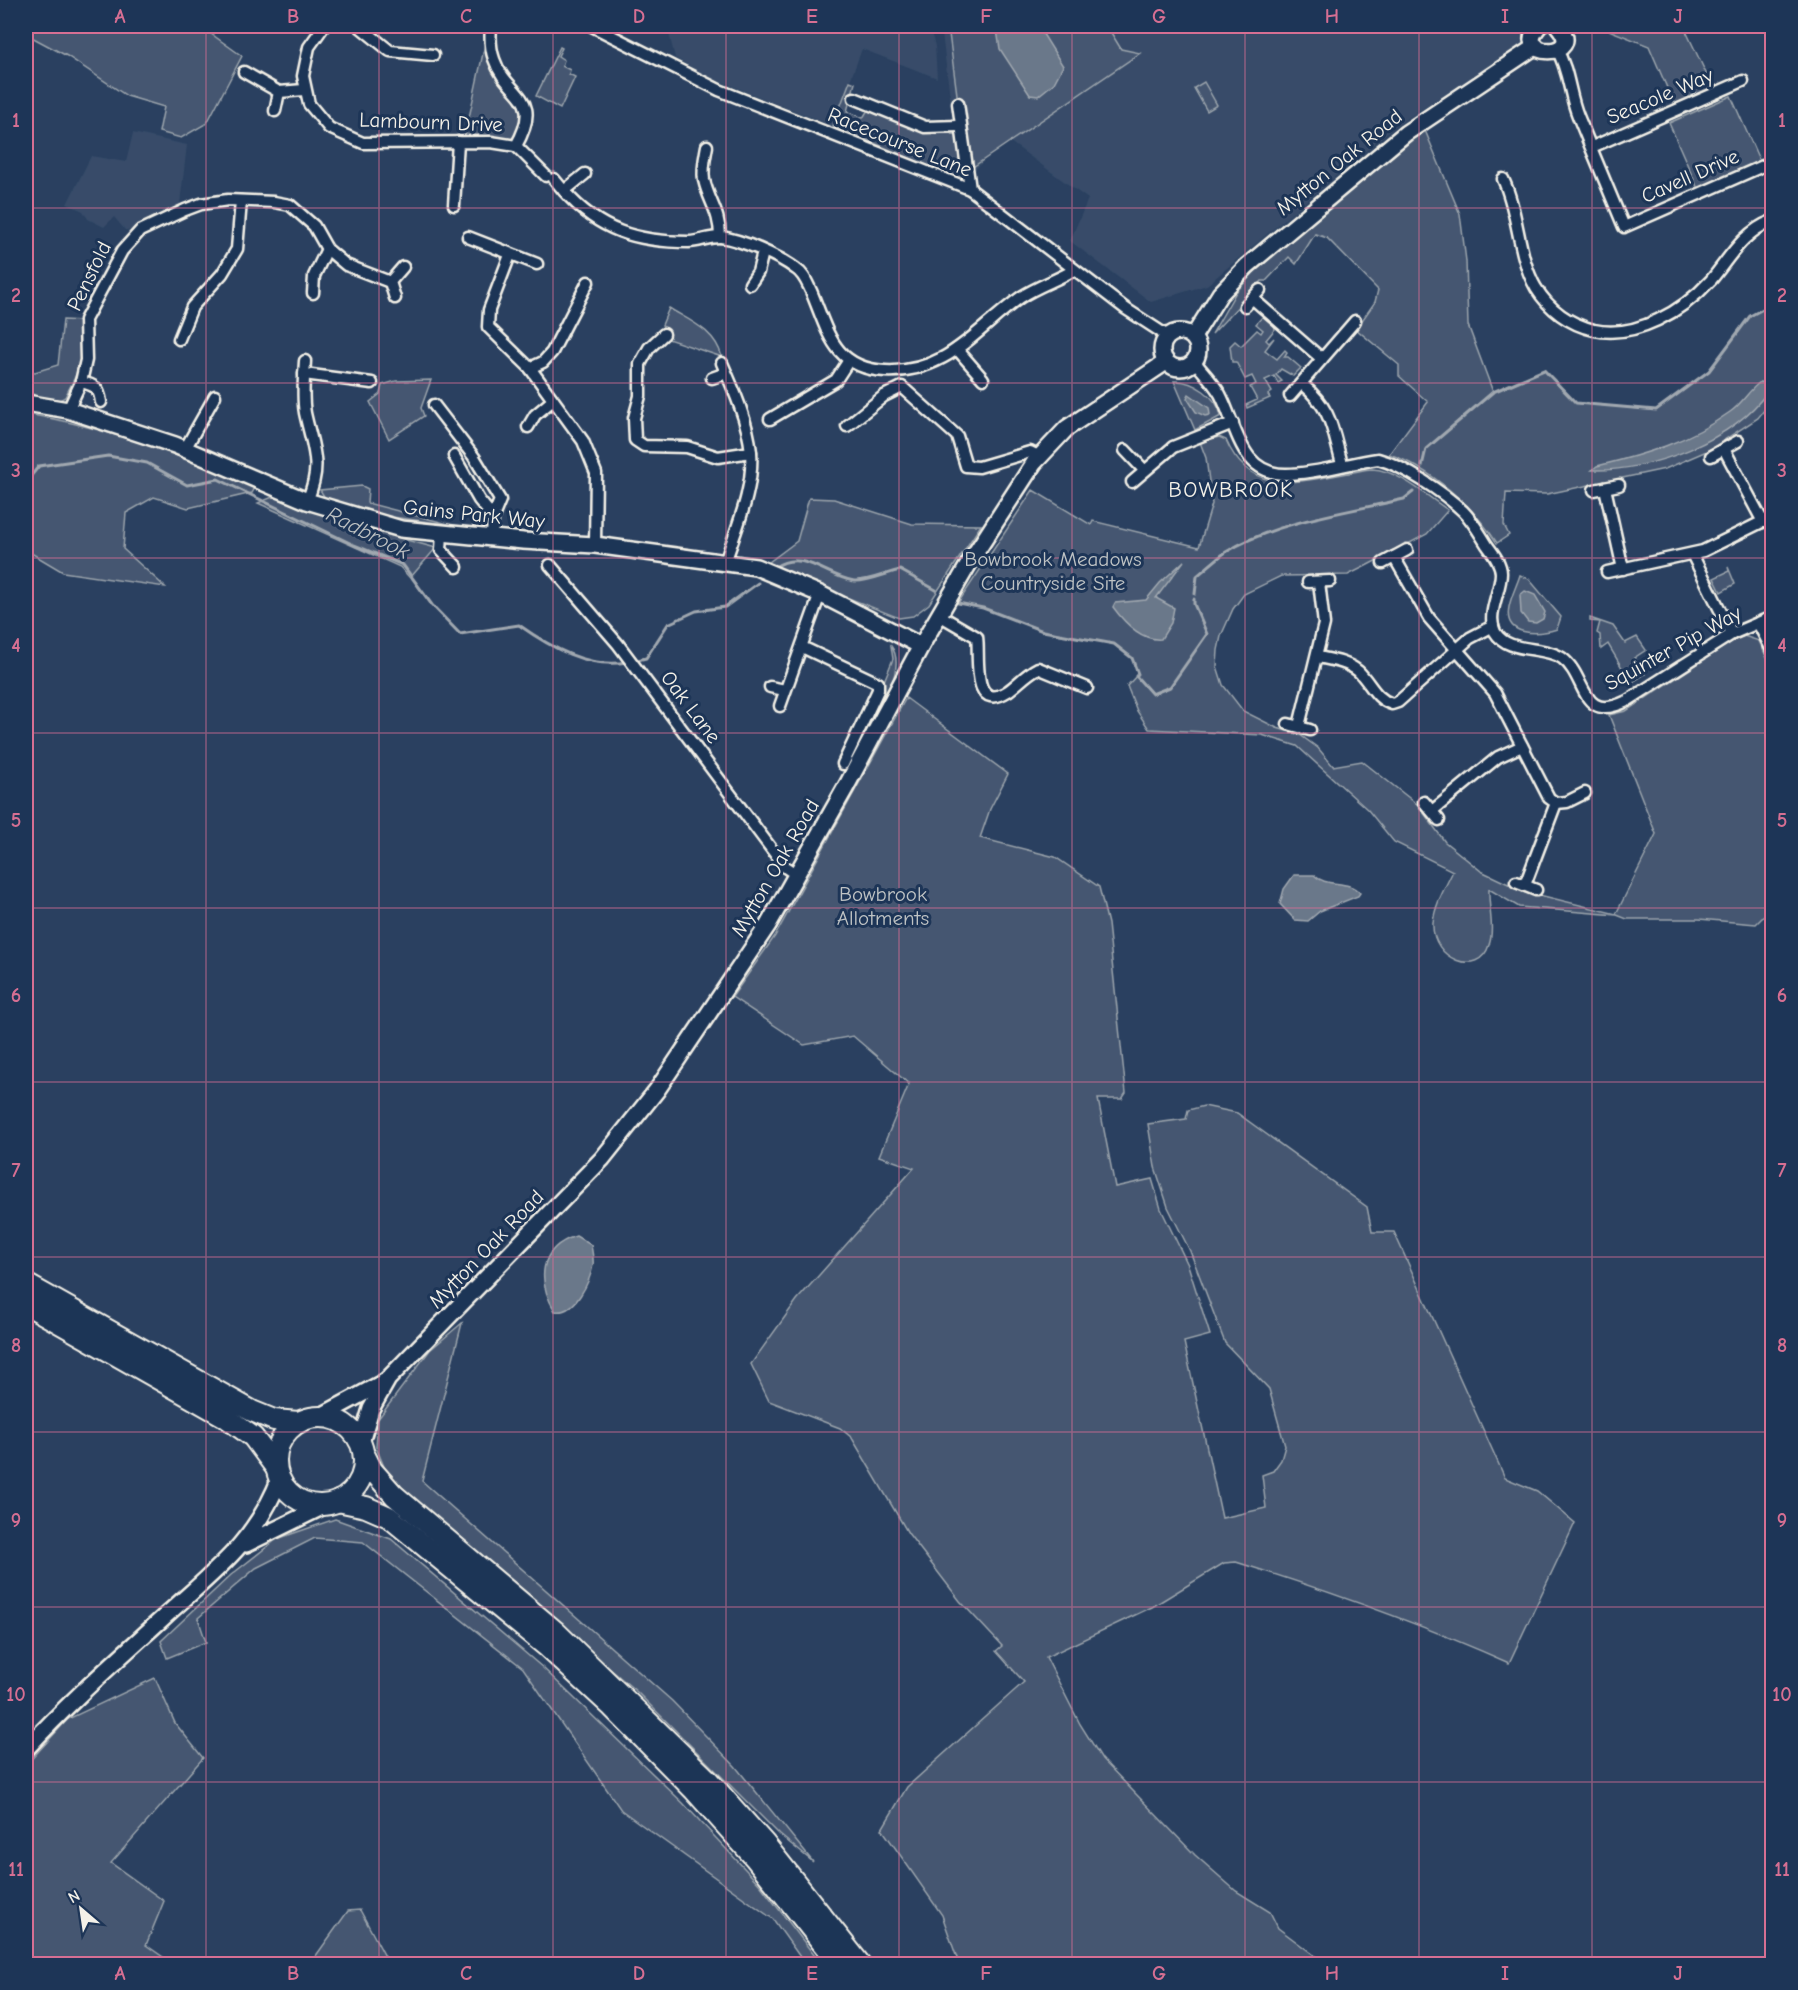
<svg xmlns="http://www.w3.org/2000/svg" width="1798" height="1990" font-family="'Comic Neue',sans-serif">
  <style>
    .built { fill: #374c69 }
    .green { fill: #445771; stroke: #9ca4ac; stroke-width: 1.5 }
    .water { fill: #6a788a; stroke: #a1a8b0; stroke-width: 1.5 }
    .lines { fill: none; stroke-linecap: round; stroke-linejoin: round }
    .stream { stroke: #a1a8b0; stroke-width: 3 }
    .street-casing { stroke: #f4f1e8; stroke-width: 15 }
    .secondary-casing { stroke: #f4f1e8; stroke-width: 20 }
    .highway-casing { stroke: #f4f1e8; stroke-width: 24 }
    .street { stroke: #1d3557; stroke-width: 10 }
    .secondary { stroke: #1d3557; stroke-width: 15 }
    .highway { stroke: #1d3557; stroke-width: 20 }
    .grid { fill: none; stroke: #d66f93; stroke-width: 1.5; stroke-opacity: 0.55 }
    .labels { text-anchor: middle; dominant-baseline: central; stroke-width: 6; stroke-linejoin: round; paint-order: stroke }
    .street-label { font-size: 21px; fill: #f4f1e8; stroke: #1d3557 }
    .park-label { font-size: 21px; fill: #bfc3c4; stroke: #1d3557 }
    .neighbourhood-label { font-size: 22px; letter-spacing: 1.5px; fill: #f4f1e8; stroke: #1d3557 }
    .water-label { font-size: 22px; font-style: italic; fill: #bdc1c2; stroke: #1d3557 }
    .neatline { fill: none; stroke: #d66f93; stroke-width: 2 }
    .grid-label { font-size: 20px; text-anchor: middle; font-weight: bold; fill: #d66f93 }
  </style>
  <rect width="100%" height="100%" fill="#2a4060"/>
  <filter id="ink" filterUnits="userSpaceOnUse"><feTurbulence type="fractalNoise" baseFrequency=".0167" numOctaves="2"/><feDisplacementMap in="SourceGraphic" scale="12" xChannelSelector="R" yChannelSelector="G"/><feConvolveMatrix kernelMatrix="1 2 1 2 8 2 1 2 1" color-interpolation-filters="sRGB"/></filter>
  <g filter="url(#ink)">
    <g class="built">
      <path d="M667,26H929L935,46L937,78L862,49L833,126L709,77L675,58Z"/>
      <path d="M941,26H1527L1521,46L1394,127L1207,285L1151,302L1070,241L1088,199L1005,138L974,171L966,105H951Z"/>
      <path d="M133,133L187,145L180,204L174,212L135,231L125,230L114,217L104,227L88,219L83,211L67,204L91,156L126,162Z"/>
    </g>
    <g class="green">
      <path d="M26,26H200L242,56L207,123L181,138L159,132L164,107L127,96L67,56L26,34Z"/>
      <path d="M948,26H1107L1121,49L1140,53L967,171Z"/>
      <path d="M1603,26H1688L1686,31L1713,88L1674,104L1649,46L1601,27Z"/>
      <path d="M485,44C487,53 489,64 494,71C506,91 540,118 510,140L465,136Z"/>
      <path d="M560,47L562,48L558,56L564,60L562,66L570,70L569,74L575,77L560,109L536,96Z"/>
      <path d="M850,81L855,83L847,111L863,118L869,108L924,132L950,133L957,136L965,176L960,179L833,126Z"/>
      <path d="M1204,82L1217,105L1207,111L1194,88Z"/>
      <path d="M1731,96L1760,162L1698,189L1669,123Z"/>
      <path d="M1424,128L1460,214L1466,261L1468,325L1493,392L1544,370L1576,403L1656,410L1709,371L1750,316L1772,304V400L1758,418L1709,450L1665,469L1547,494L1506,493L1504,525L1509,535L1497,543C1473,506 1430,468 1389,454L1428,402L1399,376V365L1356,329L1375,302L1378,290L1327,238L1315,234L1296,264L1289,257L1266,281H1262L1212,334L1236,292L1260,266Z"/>
      <path d="M669,308C690,321 715,330 722,357L668,339L662,325Z"/>
      <path d="M1264,315L1274,324L1275,329L1266,340L1269,343L1274,338L1265,350L1277,359L1285,350L1287,352L1284,357H1288L1301,368L1293,376L1281,369L1276,375L1282,381L1278,383L1274,376L1265,380L1272,392L1268,395L1270,398L1247,408L1246,405L1257,400L1250,387L1256,384L1252,376L1245,379L1236,362H1232L1230,346L1235,341L1241,346L1257,330L1261,333L1263,330L1256,324Z"/>
      <path d="M63,320L82,321L83,361L65,397L56,402L26,392V371L35,372L58,365Z"/>
      <path d="M431,380L421,408L424,416L389,439L370,402L380,394L382,385L396,381Z"/>
      <path d="M1174,381C1193,380 1218,397 1221,416L1195,430Z"/>
      <path d="M26,414C105,426 181,457 256,486L252,493L188,508L154,497L126,513L123,549L165,587L63,572L26,550Z"/>
      <path d="M1219,437L1226,440C1251,498 1300,481 1349,473C1356,472 1365,469 1372,469C1398,470 1427,496 1448,510L1427,534L1364,567L1348,575L1281,576L1244,594L1233,609L1221,636L1218,650L1217,666L1223,685L1243,711L1277,728L1300,735L1318,748L1333,766L1362,761L1418,805L1445,842L1481,871L1523,891L1616,914L1656,834L1609,715L1626,711L1734,640L1744,636L1759,641L1772,669V908L1756,924L1699,919H1627L1617,915L1519,907L1489,889C1488,907 1495,928 1489,945C1479,978 1431,960 1433,923C1435,904 1445,888 1453,871L1394,842L1368,810L1297,746L1262,735L1149,729L1137,711L1127,686L1138,674L1132,658L1114,644L1043,631L983,608L958,603L1033,490L1091,525L1093,521L1199,547L1212,504L1206,458L1200,442Z"/>
      <path d="M362,486L368,489L367,503L452,525L377,515L327,501L320,490Z"/>
      <path d="M275,496L348,524L436,548L410,578L400,567L258,503Z"/>
      <path d="M809,498L834,499L912,524L981,525L929,604L913,616L899,618L765,565L797,541Z"/>
      <path d="M1728,567L1735,584L1721,592L1714,578L1729,571Z"/>
      <path d="M1520,575L1529,579L1561,617L1557,629C1538,635 1503,637 1509,607C1511,596 1517,585 1520,575Z"/>
      <path d="M1590,618L1613,626L1625,643L1637,637L1646,650L1634,658L1645,674L1631,683L1608,644L1601,649L1600,635L1597,633L1600,622L1590,621Z"/>
      <path d="M891,646C910,670 871,723 857,748L893,659Z"/>
      <path d="M906,698L1008,774L990,809L980,838L1055,857L1099,887L1108,924L1126,1093L1122,1099H1098L1115,1187L1152,1179L1161,1209L1188,1265L1210,1335L1184,1342L1222,1518L1266,1508L1262,1475L1273,1471L1281,1460L1285,1446L1269,1389L1225,1343L1190,1251L1168,1207L1155,1167L1148,1124L1186,1119L1188,1110L1204,1106L1237,1113L1367,1207L1372,1232H1394L1505,1478L1537,1491L1575,1523L1509,1663C1421,1624 1329,1591 1236,1562L1224,1563L1152,1607L1046,1657L1080,1724L1102,1759L1195,1855L1236,1891L1270,1912L1278,1928L1326,1964H959L942,1915L882,1829L907,1787L1024,1682L996,1651L1002,1646L960,1601L908,1533L852,1438L840,1428L769,1401L751,1364L797,1300L914,1168L879,1156L909,1084L853,1036L804,1045L732,997L775,936Z"/>
      <path d="M462,1323L422,1481L672,1701L735,1766L813,1862L780,1835L637,1692L415,1501L385,1469L376,1447L378,1419L430,1350Z"/>
      <path d="M335,1519L391,1539L543,1668L683,1803L761,1886L821,1964H805L773,1919L621,1810L523,1668L363,1542L315,1538L256,1568L198,1618L206,1642L167,1658L161,1641L231,1575L277,1539Z"/>
      <path d="M155,1678L175,1723L203,1758L111,1863L164,1901L146,1945L173,1964H26V1765L68,1719Z"/>
      <path d="M360,1910L389,1964H310L348,1911Z"/>
    </g>
    <g class="water">
      <path d="M1000,26H1038L1063,66L1054,83L1038,96L1030,95L1000,49L997,30Z"/>
      <path d="M1760,382L1765,383L1768,391C1734,440 1651,472 1592,470L1597,466C1644,455 1690,441 1730,412C1742,404 1748,391 1760,382Z"/>
      <path d="M1189,394L1209,408L1210,415L1205,416L1196,412L1187,398Z"/>
      <path d="M1184,561L1156,598L1174,608L1171,623L1161,639C1141,641 1124,622 1113,607L1115,603L1146,600L1160,583Z"/>
      <path d="M1525,591L1535,595L1545,612L1543,619L1536,623L1528,622L1521,613L1520,595Z"/>
      <path d="M1294,875H1314C1326,888 1348,879 1360,893L1358,896L1320,911L1308,921L1295,920L1280,904L1284,889Z"/>
      <path d="M576,1236L591,1245C592,1252 594,1259 593,1265C590,1281 575,1315 555,1311C537,1281 538,1248 576,1236Z"/>
    </g>
    <g class="lines">
      <g class="stream">
        <path d="M1422,466L1426,449L1493,392L1544,370L1576,403L1656,410L1709,371L1750,316L1772,304"/>
        <path d="M26,482L39,466L108,456L147,463L187,485L218,479L354,545L403,565L432,605L460,634L519,625C550,647 588,669 627,662"/>
        <path d="M775,567C802,548 827,577 854,581C867,582 887,573 900,570L936,590"/>
        <path d="M1195,594L1197,576C1207,568 1216,559 1226,552C1276,521 1348,512 1404,499L1413,492"/>
        <path d="M958,603L983,608L1043,631L1114,644L1132,658L1138,674L1136,676L1152,694L1170,687L1207,634L1194,604V599"/>
        <path d="M633,661L646,658L668,624L696,611L725,607L758,583"/>
      </g>
      <g class="street-casing">
        <g id="street">
          <path d="M324,26L309,47L303,76L309,104L329,128L363,143L491,142L516,146C545,94 507,98 494,59C490,48 490,37 491,26"/>
          <path d="M359,26L390,51L433,55"/>
          <path d="M592,26L719,90L970,189L1126,309L1169,337"/>
          <path d="M1557,50C1569,70 1569,94 1578,116C1593,153 1608,189 1624,227L1772,162"/>
          <path d="M244,72L279,92"/>
          <path d="M854,98L925,127L959,126"/>
          <path d="M958,103L970,189"/>
          <path d="M275,111L279,92L304,90"/>
          <path d="M516,146L546,176"/>
          <path d="M707,146C705,157 702,169 704,180C709,202 720,212 720,237"/>
          <path d="M1592,147L1743,81"/>
          <path d="M585,174L564,191C599,231 637,242 689,242C699,242 711,236 721,237C742,240 779,256 796,269C804,274 807,283 811,291C828,331 833,368 885,371C947,374 976,329 1021,297C1038,286 1057,280 1074,270"/>
          <path d="M554,179L564,191"/>
          <path d="M1503,179C1519,213 1517,255 1536,288C1549,309 1569,324 1594,330C1636,339 1683,311 1711,280C1730,257 1743,232 1772,221"/>
          <path d="M454,205L458,142"/>
          <path d="M468,237L537,264"/>
          <path d="M510,255L489,310L488,327L530,368L583,441L596,473L595,545"/>
          <path d="M750,284L758,272L763,252"/>
          <path d="M313,293L314,276L327,249"/>
          <path d="M395,298L390,282L403,267"/>
          <path d="M1252,298L1322,359"/>
          <path d="M1245,306L1260,290"/>
          <path d="M664,334L649,348L640,364V396L634,418L635,440L644,446L687,447L718,457L751,452"/>
          <path d="M179,339L192,307L222,274L237,249L241,201"/>
          <path d="M957,349L983,379"/>
          <path d="M305,361C304,378 302,396 305,413C313,450 323,464 307,501"/>
          <path d="M1194,361C1203,372 1213,382 1220,394C1237,426 1240,475 1287,474C1317,474 1348,463 1378,459C1404,466 1443,492 1463,511C1473,521 1480,534 1487,545C1493,553 1501,563 1501,573C1501,591 1486,614 1495,632C1508,654 1542,645 1562,658C1588,677 1579,724 1627,701L1732,634L1772,617"/>
          <path d="M722,363C734,390 748,422 751,452C754,489 737,526 726,560"/>
          <path d="M530,368L543,362L552,352L588,282"/>
          <path d="M304,374L372,383"/>
          <path d="M712,378L726,373"/>
          <path d="M81,382C95,385 99,388 101,402"/>
          <path d="M1302,384C1332,409 1332,428 1342,464"/>
          <path d="M1290,396L1355,321"/>
          <path d="M434,405L474,457L500,500L493,517L492,538"/>
          <path d="M68,410L81,382L86,360L85,320L122,251L140,231L185,210L201,204L228,200L274,202L290,205L314,226L327,249L346,265L390,282"/>
          <path d="M770,419L836,380L849,360"/>
          <path d="M847,426L884,396L902,387L957,436L966,466L979,467L1030,452L1040,457"/>
          <path d="M528,427L535,415L553,400"/>
          <path d="M185,449L215,396"/>
          <path d="M1724,449L1763,522"/>
          <path d="M1125,450L1144,470"/>
          <path d="M454,456L479,500L493,517"/>
          <path d="M1711,456L1738,441"/>
          <path d="M1132,482L1173,447L1233,423"/>
          <path d="M1605,488L1623,569"/>
          <path d="M1594,490L1619,485"/>
          <path d="M442,534L441,550L457,567"/>
          <path d="M1692,554L1732,634"/>
          <path d="M1394,557L1429,618L1495,693L1549,798L1556,803L1567,802L1585,793"/>
          <path d="M1383,563L1407,550"/>
          <path d="M550,565L618,644L785,867L797,875"/>
          <path d="M1607,572L1703,551L1772,517"/>
          <path d="M1308,582L1330,581"/>
          <path d="M939,615L977,637C980,653 970,715 1008,691C1018,684 1026,674 1038,668L1087,688"/>
          <path d="M1758,623L1772,650"/>
          <path d="M802,647L878,683V690L843,764"/>
          <path d="M1318,657C1332,660 1347,662 1358,671C1370,682 1375,699 1392,704L1398,702L1470,638L1493,626"/>
          <path d="M770,687L785,690"/>
          <path d="M780,706L820,594"/>
          <path d="M1288,724L1310,730"/>
          <path d="M1299,726L1324,624L1319,582"/>
          <path d="M1424,802L1439,820"/>
          <path d="M1432,811L1498,757L1522,746"/>
          <path d="M1516,882L1536,890"/>
          <path d="M1525,885L1556,803"/>
        </g>
      </g>
      <g class="secondary-casing">
        <g id="secondary">
          <path d="M1539,26C1509,59 1588,59 1558,26"/>
          <circle cx="1180" cy="350" r="18"/>
          <path d="M1193,337L1220,294L1247,266L1406,133L1536,46"/>
          <path d="M26,403L68,410L175,445L307,501L401,529L523,541L595,545L756,567L820,594L921,646"/>
          <path d="M321,1416L384,1382"/>
          <path d="M361,1442L371,1409L388,1379L602,1159L657,1090L768,925L847,785L921,646L971,560L1034,463L1067,428L1166,362"/>
          <path d="M246,1544L326,1505"/>
          <path d="M26,1749C69,1702 117,1660 164,1617C213,1572 255,1543 280,1478"/>
        </g>
      </g>
      <g class="highway-casing">
        <g id="highway">
          <path d="M26,1284L252,1411L274,1420L299,1422"/>
          <path d="M26,1304L224,1416L253,1437L276,1468"/>
          <circle cx="320" cy="1461" r="44"/>
          <path d="M365,1456L372,1470L394,1495L556,1632L708,1780L765,1844L860,1964"/>
          <path d="M338,1501L366,1507L389,1517L546,1646L612,1707L694,1790L755,1858L839,1964"/>
        </g>
      </g>
      <use href="#street" class="street"/>
      <use href="#secondary" class="secondary"/>
      <use href="#highway" class="highway"/>
    </g>
  </g>
  <path class="grid" d="M206,26V1964M379,26V1964M553,26V1964M726,26V1964M899,26V1964M1072,26V1964M1245,26V1964M1419,26V1964M1592,26V1964M26,208H1772M26,383H1772M26,558H1772M26,733H1772M26,908H1772M26,1082H1772M26,1257H1772M26,1432H1772M26,1607H1772M26,1782H1772"/>
  <g class="labels">
    <g class="street-label">
      <text transform="translate(1660 96) rotate(-23)">Seacole Way</text>
      <text transform="translate(431 122) rotate(2)">Lambourn Drive</text>
      <text transform="translate(900 142) rotate(22)">Racecourse Lane</text>
      <text transform="translate(1339 162) rotate(-39)">Mytton Oak Road</text>
      <text transform="translate(1690 176) rotate(-24)">Cavell Drive</text>
      <text transform="translate(89 276) rotate(-64)">Pensfold</text>
      <text transform="translate(474 514) rotate(6)">Gains Park Way</text>
      <text transform="translate(1673 648) rotate(-29)">Squinter Pip Way</text>
      <text transform="translate(691 707) rotate(53)">Oak Lane</text>
      <text transform="translate(775 868) rotate(-60)">Mytton Oak Road</text>
      <text transform="translate(486 1249) rotate(-46)">Mytton Oak Road</text>
    </g>
    <g class="park-label">
      <text x="1053" y="559">Bowbrook Meadows<tspan x="1053" dy="24">Countryside Site</tspan></text>
      <text x="883" y="894">Bowbrook<tspan x="883" dy="24">Allotments</tspan></text>
    </g>
    <g class="neighbourhood-label">
      <text x="1231" y="490">BOWBROOK</text>
    </g>
    <g class="water-label">
      <text transform="translate(368 533) rotate(27)">Radbrook</text>
    </g>
  </g>
  <rect width="1798" height="1990" fill="none" stroke="#1d3557" stroke-width="66"/>
  <g transform="translate(81 1909) rotate(331)" stroke="#1d3557" stroke-width="4.5" paint-order="stroke">
  <path d="M0-4.5L10 22L0 15L-10 22Z" fill="#f4f1e8"/>
  <text y="-9" font-size="16" font-weight="bold" text-anchor="middle" fill="#f4f1e8">N</text>
  </g>
  <rect x="33" y="33" width="1732" height="1924" class="neatline"/>
  <g class="grid-label">
    <text x="120" y="23">A</text>
    <text x="293" y="23">B</text>
    <text x="466" y="23">C</text>
    <text x="639" y="23">D</text>
    <text x="812" y="23">E</text>
    <text x="986" y="23">F</text>
    <text x="1159" y="23">G</text>
    <text x="1332" y="23">H</text>
    <text x="1505" y="23">I</text>
    <text x="1678" y="23">J</text>
    <text x="16" y="127">1</text>
    <text x="1782" y="127">1</text>
    <text x="16" y="302">2</text>
    <text x="1782" y="302">2</text>
    <text x="16" y="477">3</text>
    <text x="1782" y="477">3</text>
    <text x="16" y="652">4</text>
    <text x="1782" y="652">4</text>
    <text x="16" y="827">5</text>
    <text x="1782" y="827">5</text>
    <text x="16" y="1002">6</text>
    <text x="1782" y="1002">6</text>
    <text x="16" y="1177">7</text>
    <text x="1782" y="1177">7</text>
    <text x="16" y="1352">8</text>
    <text x="1782" y="1352">8</text>
    <text x="16" y="1527">9</text>
    <text x="1782" y="1527">9</text>
    <text x="16" y="1701">10</text>
    <text x="1782" y="1701">10</text>
    <text x="16" y="1876">11</text>
    <text x="1782" y="1876">11</text>
    <text x="120" y="1980">A</text>
    <text x="293" y="1980">B</text>
    <text x="466" y="1980">C</text>
    <text x="639" y="1980">D</text>
    <text x="812" y="1980">E</text>
    <text x="986" y="1980">F</text>
    <text x="1159" y="1980">G</text>
    <text x="1332" y="1980">H</text>
    <text x="1505" y="1980">I</text>
    <text x="1678" y="1980">J</text>
  </g>
</svg>
